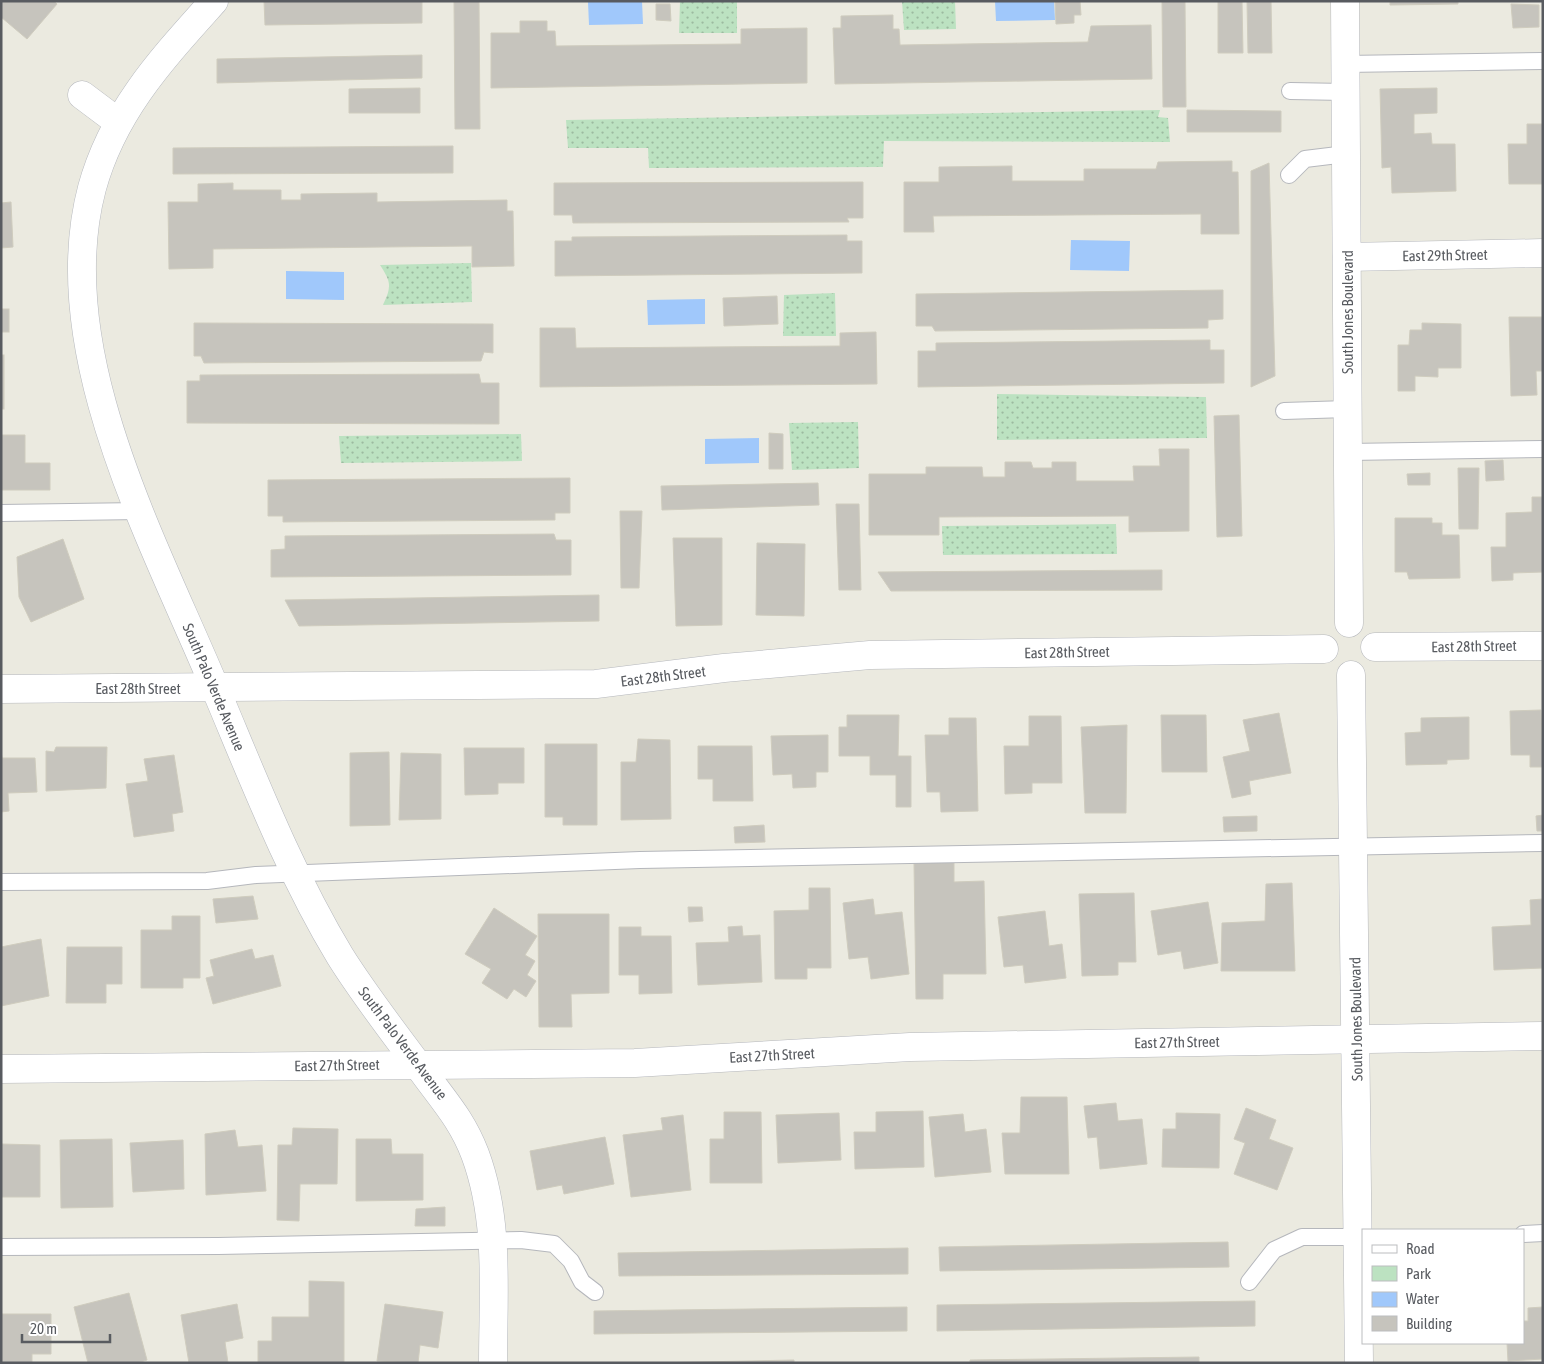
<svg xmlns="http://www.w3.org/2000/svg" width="1544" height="1364" font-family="'Asap Condensed',sans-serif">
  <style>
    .green { fill: url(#green-dots) }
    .water { fill: #a0c8fb }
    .building { fill: #c6c4bd; stroke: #cfccbe }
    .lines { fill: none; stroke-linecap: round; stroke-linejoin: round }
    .lane-casing { stroke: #b5b7bc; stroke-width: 18 }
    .street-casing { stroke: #b5b7bc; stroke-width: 29 }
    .secondary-casing { stroke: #b5b8be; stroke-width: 29 }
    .lane { stroke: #fff; stroke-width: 16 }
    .street { stroke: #fff; stroke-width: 28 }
    .secondary { stroke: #fff; stroke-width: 28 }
    .labels { text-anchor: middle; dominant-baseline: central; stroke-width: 4.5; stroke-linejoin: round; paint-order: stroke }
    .street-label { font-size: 15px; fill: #585b60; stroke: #fff }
  </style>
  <defs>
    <pattern id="green-dots" width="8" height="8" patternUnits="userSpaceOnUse" patternTransform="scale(1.25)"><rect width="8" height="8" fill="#bce2c1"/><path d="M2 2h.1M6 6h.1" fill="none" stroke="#9cbaa0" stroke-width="1.8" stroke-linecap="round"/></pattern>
  </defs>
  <rect width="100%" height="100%" fill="#ebeae0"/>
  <g class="green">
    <path d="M680,1H737V33H679Z"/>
    <path d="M902,1H955L956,29L904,30Z"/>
    <path d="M1160,110L1158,117L1168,118L1170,142L884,141L883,167L649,168L648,148H568L566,120Z"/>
    <path d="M471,263L472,302L383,305C392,286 391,282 380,265Z"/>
    <path d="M835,293L836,336H783L784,295Z"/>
    <path d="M997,394L1206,397L1207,438L997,440Z"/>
    <path d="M858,422L859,468L792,470L789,423Z"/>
    <path d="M521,434L522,461L341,463L339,436Z"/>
    <path d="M1116,524L1117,554L943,555L942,526Z"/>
  </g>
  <g class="water">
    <path d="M642,1L643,24L589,25L588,2Z"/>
    <path d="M995,1H1054L1055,20L996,21Z"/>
    <path d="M1071,240L1130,241L1129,271L1070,270Z"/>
    <path d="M286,271L344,272V300L286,299Z"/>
    <path d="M705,299V324L648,325L647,300Z"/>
    <path d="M759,438V463L705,464V439Z"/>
  </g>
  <g class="building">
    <path d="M1,1H54L57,4L27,39L1,17Z"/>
    <path d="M264,1H422V23L265,25Z"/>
    <path d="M454,1H479L480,129H455Z"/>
    <path d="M1055,1H1080L1081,15H1074V23L1056,24Z"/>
    <path d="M1162,1H1185L1186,107H1163Z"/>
    <path d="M1218,1H1242L1243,53H1218Z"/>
    <path d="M1247,1H1271L1272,53H1248Z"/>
    <path d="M1390,1H1458V4L1390,5Z"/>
    <path d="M656,4H670L671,21L656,20Z"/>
    <path d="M1511,4L1539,5V27L1513,28Z"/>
    <path d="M893,15V29H899L900,45L1088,42L1091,26L1151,25L1152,79L835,84L833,28H841V16Z"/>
    <path d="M520,21H547V31H555L556,46L741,44V29L807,28V83L491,88V33H520Z"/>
    <path d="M422,55V78L217,83V59Z"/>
    <path d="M420,88V113H349V89Z"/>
    <path d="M1437,88V113L1414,114V134L1431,133L1432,144H1455L1456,191L1392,193L1391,167L1382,168L1380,89Z"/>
    <path d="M1187,110L1281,111V132H1187Z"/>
    <path d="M1527,124H1543V184H1509L1508,144H1527Z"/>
    <path d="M453,146V173L173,174V148Z"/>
    <path d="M1232,161V172H1238L1239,234H1201V214L933,216L934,232H904V182H939V167L1012,166V181H1084V169H1156L1158,162Z"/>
    <path d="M1269,163L1275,376L1251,387V171Z"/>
    <path d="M863,182V218H847L849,222L573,223L572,215H554V183Z"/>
    <path d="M233,183V190H281V200H301V194L377,193V202L507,200V211H513L514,266L472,267V246L213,249V268L169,269L168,202H198V184Z"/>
    <path d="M11,202L13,247L1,248V203Z"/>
    <path d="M847,235V241H862V273L555,276V241H572V237Z"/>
    <path d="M1223,290V319L1208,320V328L935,331L932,326H916V294Z"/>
    <path d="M777,296L778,324L724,326L723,298Z"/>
    <rect x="1" y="309" width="8" height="23"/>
    <path d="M1509,317H1543V371H1536L1537,395L1511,396Z"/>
    <path d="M194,323L493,324V353L484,352L481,361L204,363L201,356H194Z"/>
    <path d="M1422,323L1461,324V368H1438V377L1415,376V391H1398V345H1409L1410,330H1422Z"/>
    <path d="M540,328H575L576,348L840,346V333L876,332L877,384L540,387Z"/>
    <path d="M1210,340V350H1224V383L918,387V351H936V343Z"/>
    <rect x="1" y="355" width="3" height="54"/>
    <path d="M479,374L481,383H499V424L187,423V381H200V375Z"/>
    <path d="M1239,415L1242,536L1217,537L1214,416Z"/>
    <path d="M769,433L783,434V469H769Z"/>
    <path d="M1,435H25V463H50V490H1Z"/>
    <path d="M1159,449H1189V531L1129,532V516L939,517V535H869V474H926V467H982L983,477H1005V462H1031L1033,468H1052V462H1076V481H1134L1133,466H1160Z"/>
    <path d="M1503,460L1504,480L1486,481L1485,461Z"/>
    <path d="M1458,468H1479L1478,529H1459Z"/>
    <path d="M1430,473V485H1408L1407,474Z"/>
    <path d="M570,478V513H555V520L283,522V516H268V480Z"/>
    <path d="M818,483L819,505L662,510L661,486Z"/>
    <path d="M1532,497H1543V572L1513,573V580L1492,581L1491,547H1506V513L1532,512Z"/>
    <path d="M836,504H859L861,590H839Z"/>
    <path d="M620,511H642L639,588H621Z"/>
    <path d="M1395,518H1432V523H1442V535H1459L1460,578L1409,579L1407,572H1395Z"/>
    <path d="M554,534L556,540H571V575L271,577V550L285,549V536Z"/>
    <path d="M673,538H722V625L676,626Z"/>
    <path d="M63,539L84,599L31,622L19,597L17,557Z"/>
    <path d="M757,543L805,544L804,616L756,615Z"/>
    <path d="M1162,570V590L891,591L878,572Z"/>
    <path d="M599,595V621L299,626L285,600Z"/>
    <path d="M1541,710L1543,767H1530V755H1511L1510,711Z"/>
    <path d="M1279,713L1291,773L1249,781L1251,794L1232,798L1223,757L1250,751L1243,720Z"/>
    <path d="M847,715H899L898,756H911V807H896V775H870V756H839V727H847Z"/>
    <path d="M1161,715H1206L1207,772H1162Z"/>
    <path d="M1029,716H1061L1062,783H1032V793L1005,794L1004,746H1029Z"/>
    <path d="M1469,717V759L1447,760V764L1406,765L1405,733L1421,732V718Z"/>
    <path d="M949,718H976L978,811L941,812L940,792H927L925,735H949Z"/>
    <path d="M1127,725L1126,813H1085L1081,727Z"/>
    <path d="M828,735V772H816V787L793,788L792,774L773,775L771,736Z"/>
    <path d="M638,739L670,740L671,819L621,820V762H636Z"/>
    <path d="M545,744H597V825H563V817H545Z"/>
    <path d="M698,746H752L753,801H713V779H698Z"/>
    <path d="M56,747H107L106,788L46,791V751L54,752Z"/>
    <path d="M464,748H524V783H498V794L465,795Z"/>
    <path d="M1,752L2,758H35L37,792L8,793L9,811L1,812Z"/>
    <path d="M389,752L390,825L350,826V753Z"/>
    <path d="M401,753L441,754V819L399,820Z"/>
    <path d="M174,755L183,812L172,814L174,831L134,837L126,784L148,781L144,759Z"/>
    <path d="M1543,815V831H1537L1536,816Z"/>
    <path d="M1257,816V831L1224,832L1223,817Z"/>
    <path d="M764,825L765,842L735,843L734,827Z"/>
    <path d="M954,862V882L984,881L986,974H943V999H916L914,863Z"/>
    <path d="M1292,883L1295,971H1221L1222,923L1265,921L1266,884Z"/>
    <path d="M809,888H830L831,968H807V979H775L774,911L809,910Z"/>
    <path d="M1134,893L1136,962H1118V975L1082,976L1079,894Z"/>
    <path d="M253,896L258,919L216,923L213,899Z"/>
    <path d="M873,899L875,915L902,912L909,974L871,979L868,957L849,959L843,903Z"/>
    <path d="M1543,899V968L1494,970L1492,927L1531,925L1530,900Z"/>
    <path d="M1208,902L1218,963L1184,969L1181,951L1158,955L1151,911Z"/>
    <path d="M688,907H702L703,921L689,922Z"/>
    <path d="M494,908L537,936L525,955L535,961L527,975L536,981L526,997L514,989L507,999L482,983L491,969L465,954Z"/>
    <path d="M1045,911L1049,946L1062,944L1066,978L1025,983L1023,965L1004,967L998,917Z"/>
    <path d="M538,914H609V993L571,994L572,1027H539Z"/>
    <path d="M172,916H200V978H183V988H141V930H172Z"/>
    <path d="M742,926L743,936L760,935L762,982L698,985L696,943L729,942L728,927Z"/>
    <path d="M619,927H641V936H671L672,993L639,994V975H619Z"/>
    <path d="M41,939L49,996L1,1006V947Z"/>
    <path d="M67,947H122V984H106V1003H66Z"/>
    <path d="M252,949L255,959L273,955L281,986L213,1004L206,978L214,976L210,960Z"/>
    <path d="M1021,1097H1067L1069,1174H1005L1002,1133H1020Z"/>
    <path d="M1116,1103L1118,1121L1142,1119L1147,1164L1100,1169L1097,1137L1088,1138L1084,1106Z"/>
    <path d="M1246,1108L1276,1120L1269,1139L1293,1148L1277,1190L1234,1174L1245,1143L1234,1139Z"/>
    <path d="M923,1111L924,1167L855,1169L854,1132H876V1112Z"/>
    <path d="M724,1112H761L762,1183H710V1139H724Z"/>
    <path d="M839,1113L841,1160L778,1163L776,1115Z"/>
    <path d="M1176,1113L1220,1114L1219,1168L1162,1167L1163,1129H1176Z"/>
    <path d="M963,1114L965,1132L986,1129L991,1172L935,1177L929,1117Z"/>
    <path d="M683,1115L691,1190L631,1197L623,1135L663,1130L661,1118Z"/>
    <path d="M293,1128L338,1129L337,1184H300L299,1221L277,1220L278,1145H292Z"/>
    <path d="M235,1130L238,1147L262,1145L266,1191L206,1195L205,1134Z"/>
    <path d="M605,1137L614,1184L564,1194L562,1185L537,1190L530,1151Z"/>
    <path d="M112,1139L113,1207L61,1208L60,1140Z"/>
    <path d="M356,1139H391L392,1154H423V1200L356,1201Z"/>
    <path d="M183,1140L184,1189L133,1192L130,1143Z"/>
    <path d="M1,1144L40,1145V1197H1Z"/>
    <path d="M445,1207V1226H415L416,1209Z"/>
    <path d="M1228,1242L1229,1267L940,1271L939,1247Z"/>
    <path d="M908,1248V1274L619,1276L618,1253Z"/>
    <path d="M309,1281L344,1282V1363H258V1341H272V1317H309Z"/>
    <path d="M129,1293L147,1360L137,1363H88L74,1307Z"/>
    <path d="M1255,1301V1326L937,1331V1305Z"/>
    <path d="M237,1304L243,1338L225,1342L228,1363H189L181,1315Z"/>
    <path d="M385,1304L443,1312L438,1348L420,1345L418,1363L377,1361Z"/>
    <path d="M907,1307V1331L594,1334V1311Z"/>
    <path d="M1543,1307V1359L1508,1361L1507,1343H1523V1321H1528V1308Z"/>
    <path d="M1,1314H51V1354H32V1363H1Z"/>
    <path d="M1199,1357V1363H970V1360Z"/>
    <path d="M794,1360V1363H653Z"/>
  </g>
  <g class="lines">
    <g class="lane-casing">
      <g id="lane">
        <path d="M1345,64L1543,61"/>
        <path d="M1290,91L1345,92"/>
        <path d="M1289,175L1305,159L1346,154"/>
        <path d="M1284,411L1347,409"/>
        <path d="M1348,452L1543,449"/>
        <path d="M1,513L140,511"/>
        <path d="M1,882L207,881L256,875L640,860L1543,843"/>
        <path d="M1523,1234L1543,1233"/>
        <path d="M1,1247L218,1246L521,1240L554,1244L571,1261L582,1282L595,1292"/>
        <path d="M1249,1282L1274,1250L1302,1237H1363"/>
      </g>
    </g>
    <g class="street-casing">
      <g id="street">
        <path d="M1345,1L1349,623"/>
        <path d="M82,95L118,122"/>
        <path d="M1347,257L1543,253"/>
        <path d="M1375,647L1543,646"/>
        <path d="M1351,675L1359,1363"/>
        <path d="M1,689L596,684L724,668L870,655L1324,649"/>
        <path d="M1,1069L635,1063L910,1047L1543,1036"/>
      </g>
    </g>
    <g class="secondary-casing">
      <path id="secondary" d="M214,1C162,59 113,111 92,188C49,349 152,538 213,683C252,775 288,870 340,956C365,996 395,1034 423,1072C444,1101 462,1120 475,1154C500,1221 493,1293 493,1363"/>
    </g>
    <use href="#lane" class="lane"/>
    <use href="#street" class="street"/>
    <use href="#secondary" class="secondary"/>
  </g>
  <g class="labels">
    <g class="street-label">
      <text transform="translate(1445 255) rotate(-1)">East 29th Street</text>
      <text transform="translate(1347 312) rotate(-90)">South Jones Boulevard</text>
      <text transform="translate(1474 646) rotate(-1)">East 28th Street</text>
      <text transform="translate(1067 652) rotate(-1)">East 28th Street</text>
      <text transform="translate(663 676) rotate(-7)">East 28th Street</text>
      <text transform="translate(214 687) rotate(67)">South Palo Verde Avenue</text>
      <text x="138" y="688">East 28th Street</text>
      <text transform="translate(1356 1019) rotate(-91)">South Jones Boulevard</text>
      <text transform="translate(1177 1042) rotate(-1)">East 27th Street</text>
      <text transform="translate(403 1043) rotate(53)">South Palo Verde Avenue</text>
      <text transform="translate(772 1055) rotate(-3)">East 27th Street</text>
      <text transform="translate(337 1065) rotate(-1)">East 27th Street</text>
    </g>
  </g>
  <rect width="1544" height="1364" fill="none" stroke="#585b60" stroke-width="5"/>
  <rect x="1362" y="1229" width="162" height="115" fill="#ffffff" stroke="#bcbdbf"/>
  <rect x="1372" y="1245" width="25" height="8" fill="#ffffff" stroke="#bcbdbf"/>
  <text x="1406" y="1254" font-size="15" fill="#585b60">Road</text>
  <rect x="1372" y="1266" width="25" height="15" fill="#bce2c1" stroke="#bcbdbf"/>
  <text x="1406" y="1279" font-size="15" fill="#585b60">Park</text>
  <rect x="1372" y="1292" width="25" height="15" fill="#a0c8fb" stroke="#bcbdbf"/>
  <text x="1406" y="1304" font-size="15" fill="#585b60">Water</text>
  <rect x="1372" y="1316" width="25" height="15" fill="#c6c4bd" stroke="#bcbdbf"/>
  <text x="1406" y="1329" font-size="15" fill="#585b60">Building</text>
  <path d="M22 1334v8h88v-8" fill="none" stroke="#585b60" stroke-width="2.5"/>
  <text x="30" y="1334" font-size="15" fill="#585b60" stroke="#ffffff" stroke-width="4" paint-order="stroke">20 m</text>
</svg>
